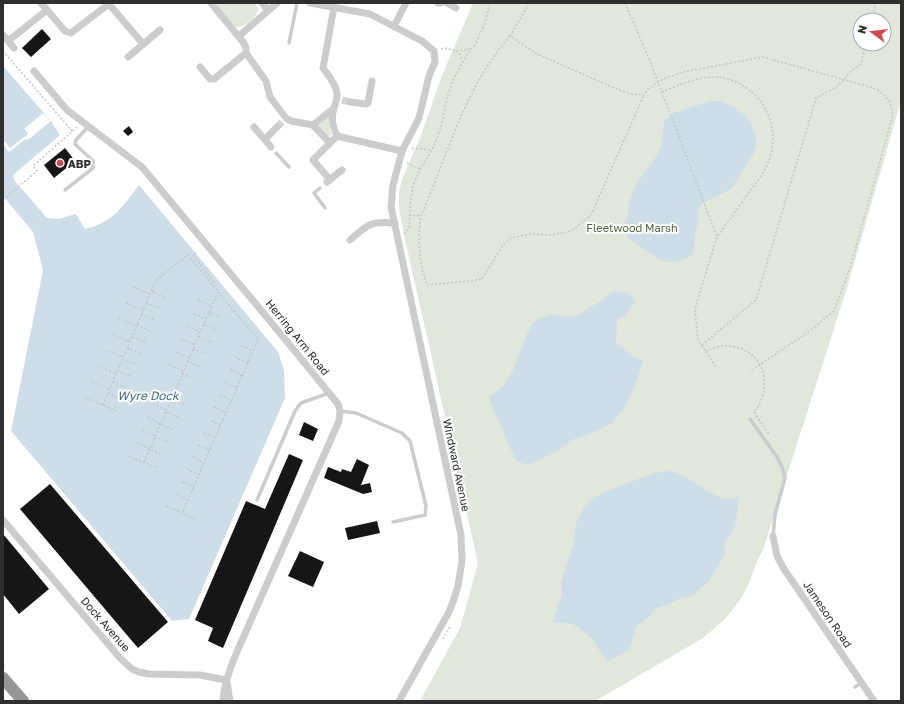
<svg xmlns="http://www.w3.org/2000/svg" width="904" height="704" font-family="'Golos Text',sans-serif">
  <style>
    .green { fill: #e2e7dc; fill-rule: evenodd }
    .water { fill: #cedee8 }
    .pier { fill: #fff }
    .building { fill: #161616 }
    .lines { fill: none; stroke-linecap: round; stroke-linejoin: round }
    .street-tunnel { stroke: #d5d5d5; stroke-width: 7; stroke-dasharray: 7 3.5; stroke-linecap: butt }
    .path { stroke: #c6c6c6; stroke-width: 1.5; stroke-dasharray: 2 2; stroke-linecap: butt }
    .lane { stroke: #ccc; stroke-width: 3.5 }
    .street { stroke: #ccc; stroke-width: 7 }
    .highway { stroke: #969696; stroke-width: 12 }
    .poi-dot { fill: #d04852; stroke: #fff; stroke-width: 1.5 }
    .labels { text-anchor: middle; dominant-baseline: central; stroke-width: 4; stroke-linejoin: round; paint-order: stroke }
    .poi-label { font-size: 11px; font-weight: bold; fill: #2f2f2f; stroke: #fff; text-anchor: start }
    .park-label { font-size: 11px; fill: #536642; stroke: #fff }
    .street-label { font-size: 11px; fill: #2f2f2f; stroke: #fff }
    .water-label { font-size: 12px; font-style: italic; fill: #476e87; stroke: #fff }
  </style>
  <rect width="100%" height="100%" fill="#fff"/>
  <g class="green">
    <path d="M216,3H255C257,6 259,8 258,11C257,17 242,29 236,27C230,24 220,9 216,3Z"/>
    <path d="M473,3H901V101L847,288L763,550C756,561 753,573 748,585C738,607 722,623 703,638L595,701H420L460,628L478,563L404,235L399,207V192L402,179L420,138L443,73ZM860,20H884V44H860Z"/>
    <path d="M328,117L331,120L330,131L332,134L327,138L318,126Z"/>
  </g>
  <g class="water">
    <path d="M3,66L51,121L59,134V136L13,175L14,180L47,218L58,219L76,214L85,229C114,222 122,207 139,185L278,352L284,370L285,398L189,619L172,621L11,431L43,270L33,232L3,196Z"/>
    <path d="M710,101H721L733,107L743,114L751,123L757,142L754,153L731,189L703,203L698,210L699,218L696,229L693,254C683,261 670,266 659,259C653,255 629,240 627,236C622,228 625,222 628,213C629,208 629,203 631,198C635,182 647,170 656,157C662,147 663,132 664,121L673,113Z"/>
    <path d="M612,292H627L635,301L625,316L617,320L616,342L632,356L643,360L639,374L631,395L625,407L612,423L590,434L574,439L556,452L527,465L517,461L508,444L502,427L494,413L489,397L502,388L512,372L527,334L533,323L540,318L553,314L566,317L578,315L602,300Z"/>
    <path d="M671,471L684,476L710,493L725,499L739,497L735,528L726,540L724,556L709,581L692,596L679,599L668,605L656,608L650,616L636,627L629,650L608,661L601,653L592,638L573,624L552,622L562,595L561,582L573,545L576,523L584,507L593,498L604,492L654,473Z"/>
  </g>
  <path class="pier" d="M43,113L51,121L29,139L24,140L9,152L3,144V140L10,148L28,134L24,129Z"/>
  <g class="building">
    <path d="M42,29L51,39L31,57L22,48Z"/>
    <path d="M129,126L133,132L128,136L123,131Z"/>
    <path d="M65,148L75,161L54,178L44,165Z"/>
    <path d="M304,422L318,429L313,441L299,435Z"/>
    <path d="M289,454L303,460L223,648L208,641L213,628L195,620L246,501L265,509Z"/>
    <path d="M357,459L369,465L361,485L370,483L372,492L363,494L324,478L328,467L341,472L342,469L351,472Z"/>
    <path d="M50,484L168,622L138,648L20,509Z"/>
    <path d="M377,521L380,533L348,540L345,528Z"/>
    <path d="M3,534L49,589L19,614L3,594Z"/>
    <path d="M300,551L324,562L313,587L288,576Z"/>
  </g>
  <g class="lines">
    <g class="street-tunnel">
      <path d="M342,100L350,102"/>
      <path d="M277,127L283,121"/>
    </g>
    <g class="path">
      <path d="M528,3L526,9L510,36L537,54L619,90L632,94L644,95L648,89L658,82L666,78L683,72L763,57L877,89L889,100L893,115L850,268L834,311L807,333L749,372"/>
      <path d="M625,3L650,61L717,237L698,298L695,311L698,340L716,367"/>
      <path d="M872,20L875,10L874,3"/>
      <path d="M510,36C465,87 447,156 421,216C417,239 419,263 427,285L469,281L482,279L503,245L511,238L529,234L552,235L572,231L591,215L644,95"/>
      <path d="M441,49L445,48L456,51L471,49"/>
      <path d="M3,51L72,131"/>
      <path d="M456,51L460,54L462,61"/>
      <path d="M662,92C677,86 694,78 711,77C751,76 781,115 771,154C767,171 755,184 745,198C736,211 726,224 717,237"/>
      <path d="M412,148L432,150"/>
      <path d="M407,163L420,169"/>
      <path d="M3,200L37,171L33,166L77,127"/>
      <path d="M409,215L421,216"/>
      <path d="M404,234L409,228L411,198L413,186L420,169L432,150L440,131L448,94L454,78L466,56L476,43L485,23L490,3"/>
      <path d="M196,253L193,255L214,282L212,285"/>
      <path d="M133,287L150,294"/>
      <path d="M152,291L164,297"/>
      <path d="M198,300L211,306"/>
      <path d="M126,303L143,310"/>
      <path d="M146,303L159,308"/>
      <path d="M209,312L221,317"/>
      <path d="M141,314L154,320"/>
      <path d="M194,314L206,319"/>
      <path d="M118,318L136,326"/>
      <path d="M203,324L216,330"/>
      <path d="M137,325L150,331"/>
      <path d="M188,326L200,332"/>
      <path d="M112,334L130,342"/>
      <path d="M132,337L145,342"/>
      <path d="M198,337L211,342"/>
      <path d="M181,339L195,345"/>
      <path d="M702,345L756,300L816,98L835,88L844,80L848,74L861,64L866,44"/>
      <path d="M242,346L253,351"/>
      <path d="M127,348L140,353"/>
      <path d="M193,349L206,354"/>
      <path d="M105,350L123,357"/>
      <path d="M706,351C713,348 722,345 730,346C765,350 774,387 754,412L769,434"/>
      <path d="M176,352L189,358"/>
      <path d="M235,357L248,363"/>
      <path d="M122,359L135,364"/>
      <path d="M187,361L201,367"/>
      <path d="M170,365L183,371"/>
      <path d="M98,366L116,374"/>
      <path d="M230,369L242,376"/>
      <path d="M117,371L130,376"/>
      <path d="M182,374L194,379"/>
      <path d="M92,382L110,389"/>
      <path d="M113,382L125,387"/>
      <path d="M224,382L237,388"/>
      <path d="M158,391L171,397"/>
      <path d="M108,393L120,399"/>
      <path d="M220,395L231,400"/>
      <path d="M85,398L117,411"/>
      <path d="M171,399L184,404"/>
      <path d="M153,404L166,410"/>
      <path d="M103,405L156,280L188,255L258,340L182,513"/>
      <path d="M214,407L226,413"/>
      <path d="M165,412L179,417"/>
      <path d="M148,417L160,424"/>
      <path d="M211,421L221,425"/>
      <path d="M160,424L173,429"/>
      <path d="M142,430L155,436"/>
      <path d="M204,433L215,438"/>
      <path d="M155,437L168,442"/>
      <path d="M137,443L163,455"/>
      <path d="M198,445L210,450"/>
      <path d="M128,456L158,468"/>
      <path d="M193,457L204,463"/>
      <path d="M144,462L218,292"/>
      <path d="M187,469L199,475"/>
      <path d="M182,482L194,487"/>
      <path d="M176,494L188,500"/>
      <path d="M166,506L196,519"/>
      <path d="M443,639L450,627"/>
      <path d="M3,665L6,668"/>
    </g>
    <g class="lane">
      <path d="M289,43L297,3"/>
      <path d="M276,153L289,167"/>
      <path d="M320,188L314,193L325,208"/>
      <path d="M65,190L93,168V161L75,144L76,140L88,127"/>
      <path d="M340,411L356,413L402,433L410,441L426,506L425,515L393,522"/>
      <path d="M750,419L777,457L782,467L785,478L775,515L773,536"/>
      <path d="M257,500L295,411L301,403L329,393"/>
      <path d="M855,687L861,683"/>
    </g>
    <g class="street">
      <path d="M41,3L65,31L71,33L110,3"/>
      <path d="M211,3L243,42L246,47V53L266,81L270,97L286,118L291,121L313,125L330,143L337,136L402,151"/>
      <path d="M262,3L268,10"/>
      <path d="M310,3L370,14L422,41L434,51L435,62L429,76L419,118L402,151L393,185L391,207L461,535L462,561L458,586L454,599L449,612L399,701"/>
      <path d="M438,3H441"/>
      <path d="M447,3L456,8"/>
      <path d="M109,4L143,44"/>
      <path d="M334,7L323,68C328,75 336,84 337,93C338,98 335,103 334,108C331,117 333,128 337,136"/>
      <path d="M394,26L406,3"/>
      <path d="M3,35L14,48"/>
      <path d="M239,36L277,3"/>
      <path d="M8,41L47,10"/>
      <path d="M128,57L160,30"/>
      <path d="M200,67L210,79H214L246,53"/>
      <path d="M34,71L67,110L142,167L294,350L338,404L340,411L339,421L236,654C230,669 224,684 223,701"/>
      <path d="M350,102L366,104L368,103L372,81"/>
      <path d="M313,125L333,109"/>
      <path d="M254,127L271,147"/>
      <path d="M265,139L277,127"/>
      <path d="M330,143L313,160L330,180"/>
      <path d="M327,182L342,170"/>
      <path d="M350,240C368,224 370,221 395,223"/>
      <path d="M3,520L120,658L132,669L139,672L149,674L200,675L226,680"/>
      <path d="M773,536L777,556L784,569L874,701"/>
      <path d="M227,682L230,701"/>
    </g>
    <path class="highway" d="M3,678L23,701"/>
  </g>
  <circle class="poi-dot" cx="60" cy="163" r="4"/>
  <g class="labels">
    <g class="poi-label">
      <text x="68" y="163">ABP</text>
    </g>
    <g class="park-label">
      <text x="632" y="227">Fleetwood Marsh</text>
    </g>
    <g class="street-label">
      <text transform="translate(298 337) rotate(51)">Herring Arm Road</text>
      <text transform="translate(457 465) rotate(78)">Windward Avenue</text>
      <text transform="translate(828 614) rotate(56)">Jameson Road</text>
      <text transform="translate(106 624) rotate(49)">Dock Avenue</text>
    </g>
    <g class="water-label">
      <text x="148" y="395">Wyre Dock</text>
    </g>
  </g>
  <rect width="904" height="704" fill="none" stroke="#2f2f2f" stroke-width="8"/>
  <g transform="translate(872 32) rotate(285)"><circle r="19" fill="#ffffff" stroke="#acacac"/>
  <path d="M0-3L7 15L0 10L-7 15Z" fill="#d04852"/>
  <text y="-6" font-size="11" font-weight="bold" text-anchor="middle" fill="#2f2f2f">N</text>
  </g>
</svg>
